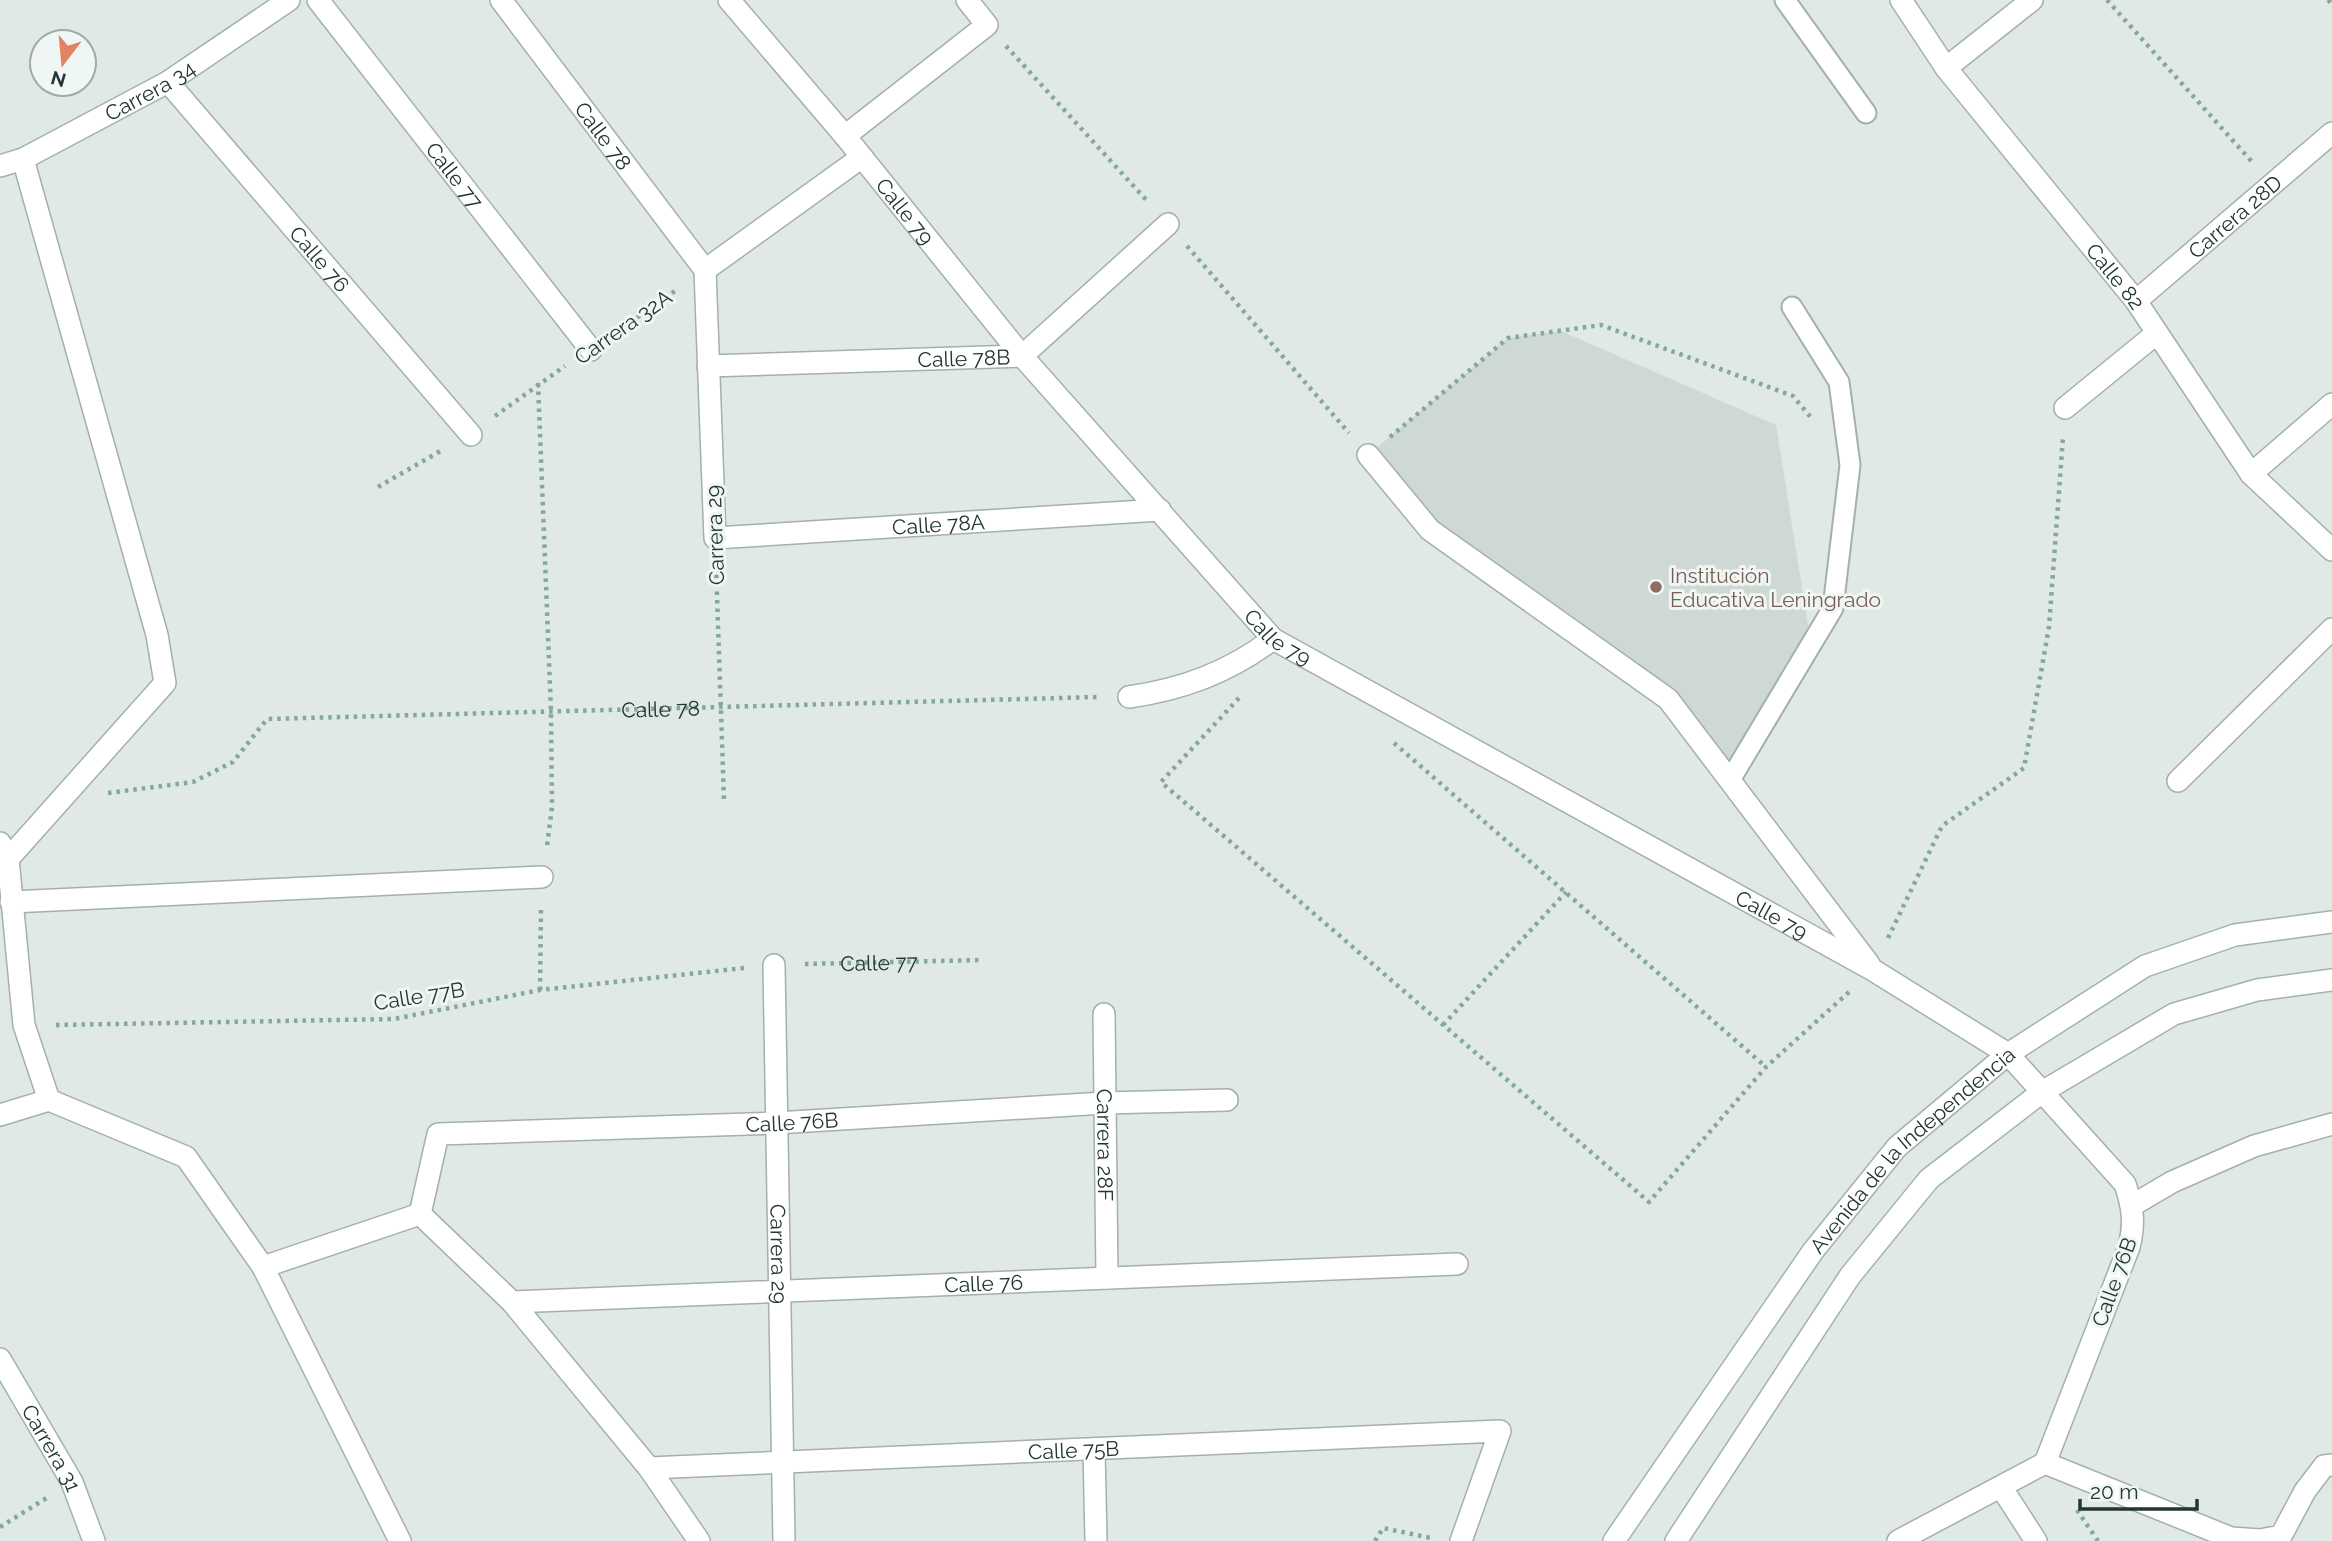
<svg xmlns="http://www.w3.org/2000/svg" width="2332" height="1541" font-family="Raleway,sans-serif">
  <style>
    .built { fill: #ced8d4 }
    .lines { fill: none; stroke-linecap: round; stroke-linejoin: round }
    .lane-casing { stroke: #a3b0ac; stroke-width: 23 }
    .street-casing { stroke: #a3b0ac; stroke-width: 24 }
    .secondary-casing { stroke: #a0b3ac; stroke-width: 24 }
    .path { stroke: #83a99d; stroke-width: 4.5; stroke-dasharray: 3.5 5; stroke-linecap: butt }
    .lane { stroke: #fff; stroke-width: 19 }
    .street { stroke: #fff; stroke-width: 21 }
    .secondary { stroke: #fff; stroke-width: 21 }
    .education-dot { fill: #8d6e63; stroke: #eff6f3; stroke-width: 2.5 }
    .labels { text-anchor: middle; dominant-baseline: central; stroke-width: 6; stroke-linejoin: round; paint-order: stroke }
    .street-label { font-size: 21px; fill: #223732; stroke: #eff6f3 }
    .education-label { font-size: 21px; fill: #785e54; stroke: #eff6f3; text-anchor: start }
  </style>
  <rect width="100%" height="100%" fill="#e0e9e5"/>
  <path class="built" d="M1561,331L1776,425L1811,644L1730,780L1668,699L1430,530L1368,455L1508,338Z"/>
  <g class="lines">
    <g class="lane-casing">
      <g id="lane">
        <path d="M1785,0L1866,113"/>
        <path d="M1730,780L1833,608L1850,465L1839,382L1792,307"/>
      </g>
    </g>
    <g class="street-casing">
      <g id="street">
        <path id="s3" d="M318,0L591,350"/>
        <path id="s4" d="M501,0L705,270"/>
        <path id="s5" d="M729,0L845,136L1022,356L1273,639L1873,970L2008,1054L2125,1184C2133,1207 2135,1224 2129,1247L2045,1463"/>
        <path id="s6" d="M1901,0L1946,68L2136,301L2251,474L2332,550"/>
        <path d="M1946,68L2032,0"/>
        <path id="s7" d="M168,82L471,435"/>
        <path d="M845,136L987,25L967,0"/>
        <path id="s8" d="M705,270L715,538L1160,510"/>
        <path d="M705,270L862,157"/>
        <path id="s9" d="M2136,301L2332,133"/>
        <path id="s10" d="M708,366L1022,356L1168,224"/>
        <path d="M2065,408L2157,333"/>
        <path d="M1368,455L1430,530L1668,699L1869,964"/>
        <path d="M2251,474L2332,404"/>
        <path d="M1129,697C1184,689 1229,672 1273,639"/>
        <path d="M2178,781L2332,629"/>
        <path d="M0,843L8,859L24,1025L49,1100"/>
        <path d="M8,859L165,683L157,635L23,159"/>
        <path d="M11,902L542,877"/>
        <path id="s11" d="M774,965L784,1541"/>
        <path id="s12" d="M1104,1014L1107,1278"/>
        <path d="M0,1115L49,1100L186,1157L263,1267L400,1541"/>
        <path d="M2133,1205L2172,1182L2254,1146L2332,1124"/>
        <path id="s13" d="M420,1214L438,1134L776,1123L1104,1103L1227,1100"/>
        <path d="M420,1214L512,1302L649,1468L699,1541"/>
        <path d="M263,1267L420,1214"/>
        <path id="s14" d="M512,1302L1457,1264"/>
        <path d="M1094,1449L1096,1541"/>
        <path d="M2045,1463L2231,1538L2260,1540L2281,1536L2305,1491L2324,1466L2332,1465"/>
        <path id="s15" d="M649,1468L1500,1431L1461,1541"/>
        <path d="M2001,1487L2036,1541"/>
        <path d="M1898,1541L2045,1463"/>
      </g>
    </g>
    <g class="secondary-casing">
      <g id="secondary">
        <path id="s16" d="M0,166L23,159L168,82L289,0"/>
        <path id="s17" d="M0,1359L72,1482L94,1541"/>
        <path id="s18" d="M1614,1541L1813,1251L1897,1147L2008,1054L2145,966L2235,935L2332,922"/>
        <path d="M1676,1541L1850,1276L1929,1179L2042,1092L2174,1014L2257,990L2332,980"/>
      </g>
    </g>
    <g class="path">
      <path d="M2107,0L2253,163"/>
      <path d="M2328,0L2332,4"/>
      <path d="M1006,46L1149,203"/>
      <path d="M1187,246L1349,433"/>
      <path d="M616,332L675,291"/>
      <path d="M538,383L551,711L552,807L547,846"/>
      <path d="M495,416L565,366"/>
      <path d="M1390,437L1508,338L1601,325L1793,396L1813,420"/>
      <path d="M378,487L444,449"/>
      <path d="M716,566L724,800"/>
      <path d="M1239,698L1161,782L1649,1202L1766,1067L1849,992"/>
      <path d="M1394,743L1766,1067"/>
      <path id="s1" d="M108,793L193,782L233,762L267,719L1098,697"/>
      <path d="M1888,938L1942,826L2024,768L2049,627L2063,437"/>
      <path id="s2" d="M805,964L982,960"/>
      <path d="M540,990L541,907"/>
      <path d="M56,1025L394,1019L540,990L744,968"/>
      <path d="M1443,1025L1566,892"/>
      <path d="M2077,1510L2098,1541"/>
      <path d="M0,1527L48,1497"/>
      <path d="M1375,1541L1383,1528L1431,1538"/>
    </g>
    <use href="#lane" class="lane"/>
    <use href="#street" class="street"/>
    <use href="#secondary" class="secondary"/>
  </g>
  <circle class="education-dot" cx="1656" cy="587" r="7"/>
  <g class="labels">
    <g class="street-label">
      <text stroke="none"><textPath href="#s16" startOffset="168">Carrera 34</textPath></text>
      <text stroke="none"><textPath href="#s4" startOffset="170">Calle 78</textPath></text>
      <text stroke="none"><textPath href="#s3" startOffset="222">Calle 77</textPath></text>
      <text stroke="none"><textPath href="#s5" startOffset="275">Calle 79</textPath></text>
      <text stroke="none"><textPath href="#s9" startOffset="130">Carrera 28D</textPath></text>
      <text stroke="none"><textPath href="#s7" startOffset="233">Calle 76</textPath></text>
      <text stroke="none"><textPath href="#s6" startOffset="350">Calle 82</textPath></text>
      <text transform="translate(623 327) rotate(-35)">Carrera 32A</text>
      <text stroke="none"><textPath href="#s10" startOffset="256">Calle 78B</textPath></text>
      <text stroke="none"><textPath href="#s8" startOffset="492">Calle 78A</textPath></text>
      <text transform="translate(715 535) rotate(-92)">Carrera 29</text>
      <text stroke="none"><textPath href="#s5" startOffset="842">Calle 79</textPath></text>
      <text stroke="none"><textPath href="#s1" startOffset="579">Calle 78</textPath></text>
      <text stroke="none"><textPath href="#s5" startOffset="1409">Calle 79</textPath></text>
      <text stroke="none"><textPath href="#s2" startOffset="74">Calle 77</textPath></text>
      <text transform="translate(419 996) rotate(-9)">Calle 77B</text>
      <text stroke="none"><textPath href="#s13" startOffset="436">Calle 76B</textPath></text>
      <text stroke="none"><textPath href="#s12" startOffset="131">Carrera 28F</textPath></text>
      <text stroke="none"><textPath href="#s18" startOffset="494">Avenida de la Independencia</textPath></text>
      <text stroke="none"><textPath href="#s11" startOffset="289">Carrera 29</textPath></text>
      <text transform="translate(2114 1282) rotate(-70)">Calle 76B</text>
      <text stroke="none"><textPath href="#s14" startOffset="472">Calle 76</textPath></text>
      <text stroke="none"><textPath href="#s17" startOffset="103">Carrera 31</textPath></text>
      <text stroke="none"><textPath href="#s15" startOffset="425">Calle 75B</textPath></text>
    </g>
    <g class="education-label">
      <text x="1670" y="575">Institución<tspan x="1670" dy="24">Educativa Leningrado</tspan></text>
    </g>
  </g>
  <g transform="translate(63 63) rotate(196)"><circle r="33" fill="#eff6f3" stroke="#9daaa6" stroke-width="2"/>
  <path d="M0-5L12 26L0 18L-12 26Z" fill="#e38364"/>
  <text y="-10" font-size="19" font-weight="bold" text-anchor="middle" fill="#223732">N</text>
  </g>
  <path d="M2080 1499v10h117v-10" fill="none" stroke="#223732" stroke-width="3.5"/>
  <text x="2090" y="1499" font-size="21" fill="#223732" stroke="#eff6f3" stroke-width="5" paint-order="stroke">20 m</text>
</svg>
